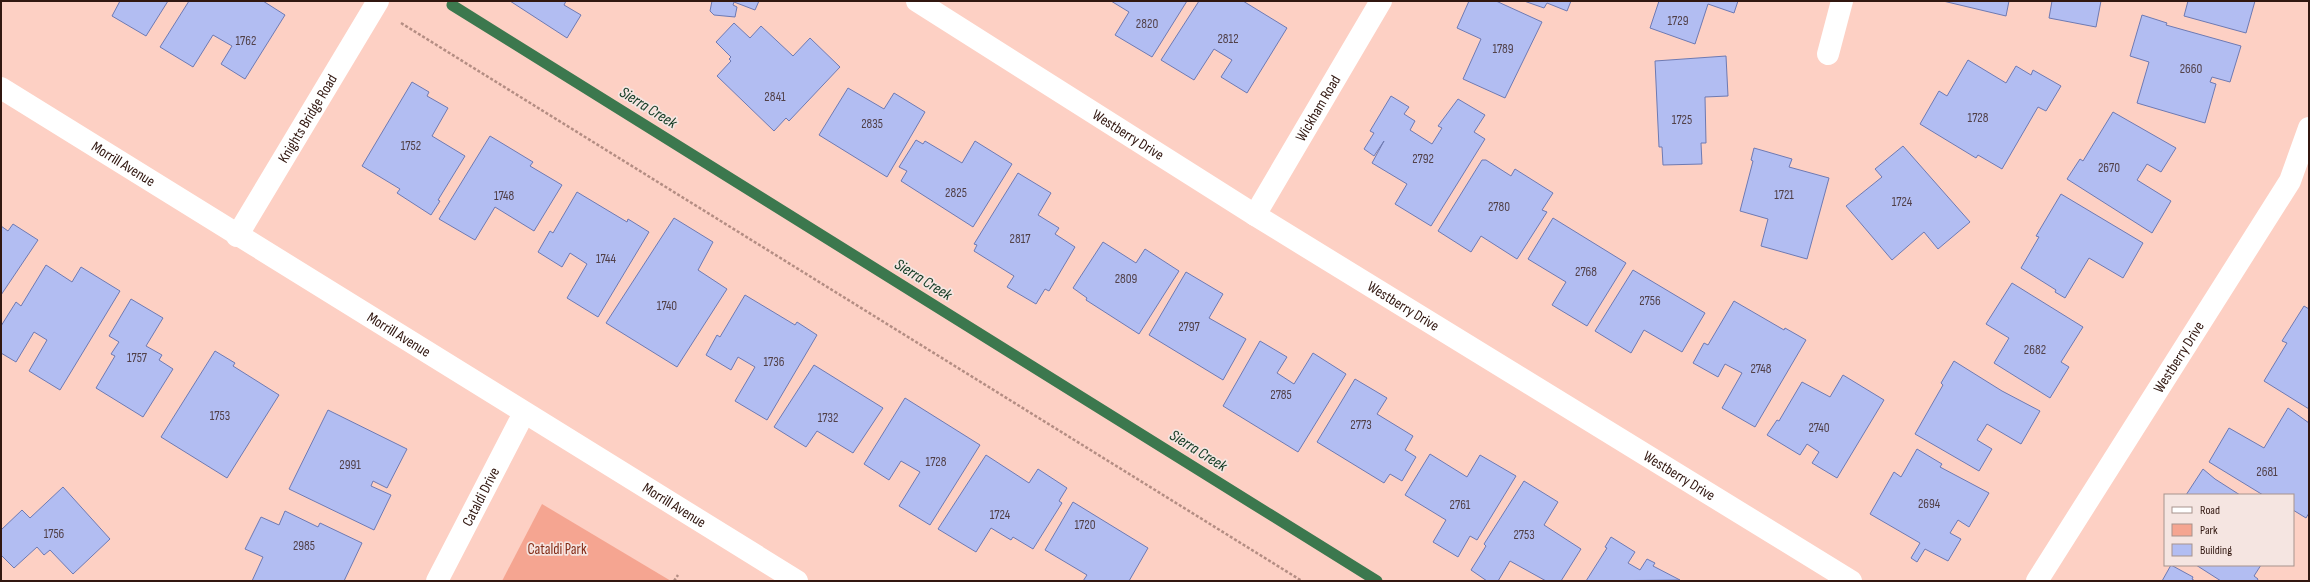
<svg xmlns="http://www.w3.org/2000/svg" width="2310" height="582" font-family="'Sofia Sans Condensed',sans-serif">
  <style>
    .green { fill: #f5a591 }
    .lines { fill: none; stroke-linecap: round; stroke-linejoin: round }
    .stream { stroke: #3c784e; stroke-width: 11 }
    .building { fill: #b2bdf2; stroke: #6e7ab3 }
    .path { stroke: #b48d83; stroke-width: 2.5; stroke-dasharray: 3 2; stroke-linecap: butt }
    .minor { stroke: #fff; stroke-width: 22 }
    .tertiary { stroke: #fff; stroke-width: 22 }
    .labels { text-anchor: middle; dominant-baseline: central; stroke-width: 3.5; stroke-linejoin: round; paint-order: stroke }
    .number-label { font-size: 13px; fill: #514048 }
    .street-label { font-size: 15px; fill: #311710; stroke: #f5e5e1 }
    .park-label { font-size: 15px; fill: #832c17; stroke: #f5e5e1 }
    .water-label { font-size: 16px; font-style: italic; fill: #113a23; stroke: #f5e5e1 }
  </style>
  <rect width="100%" height="100%" fill="#fdd0c4"/>
  <path class="green" d="M542,504L671,581H502Z"/>
  <g class="lines">
    <path class="stream" d="M452,5L1377,581"/>
  </g>
  <g class="building">
    <path d="M120,1H168L146,36L112,16Z"/>
    <path d="M189,1H263L285,15L245,79L221,64L232,46L213,35L193,67L160,47Z"/>
    <path d="M510,1H566L564,5L581,15L567,38Z"/>
    <path d="M712,1H759L755,10L734,2L733,5L737,7L735,17L714,15L710,11Z"/>
    <path d="M1111,1H1187L1152,57L1115,35L1129,12Z"/>
    <path d="M1199,1H1243L1287,28L1247,93L1221,77L1232,60L1214,49L1194,80L1161,60Z"/>
    <path d="M1469,1H1496L1542,22L1505,98L1463,79L1481,39L1457,28Z"/>
    <path d="M1524,1H1571L1567,11L1547,3L1544,8Z"/>
    <path d="M1659,1H1738L1734,13L1708,4L1695,44L1650,28Z"/>
    <path d="M1943,1H2009L2006,16Z"/>
    <path d="M2052,1H2101L2096,27L2049,18Z"/>
    <path d="M2188,1H2255L2246,33L2184,16Z"/>
    <path d="M2142,15L2167,23L2166,25L2241,46L2230,82L2212,77L2210,82L2216,84L2205,123L2137,103L2149,62L2130,56Z"/>
    <path d="M734,23L750,38L761,26L793,56L810,38L840,67L789,121L786,118L774,131L717,76L731,61L729,59L731,57L716,42Z"/>
    <path d="M1726,56L1728,96L1705,97L1706,143H1701L1702,164L1663,165L1662,147H1659L1655,61Z"/>
    <path d="M1968,60L2006,83L2016,66L2031,75L2033,70L2061,86L2046,111L2038,107L2002,169L1978,155L1976,158L1920,124L1939,91L1947,96Z"/>
    <path d="M412,82L429,92L427,96L448,108L432,136L465,156L438,200L440,201L431,215L397,193L400,189L362,166Z"/>
    <path d="M848,88L884,109L894,93L925,112L887,177L819,135Z"/>
    <path d="M1391,96L1409,107L1404,114L1415,121L1410,130L1432,144L1442,128L1438,126L1458,99L1485,115L1474,132L1485,139L1431,226L1395,204L1407,184L1372,163L1384,141L1374,156L1364,149L1374,133L1370,131Z"/>
    <path d="M2113,112L2176,148L2161,172L2147,164L2137,180L2171,201L2152,233L2067,179L2080,159L2083,161Z"/>
    <path d="M490,136L533,162L530,166L562,185L534,231L495,207L475,240L439,219Z"/>
    <path d="M916,140L923,144L925,141L962,163L975,141L1012,164L973,227L901,181L907,171L899,167Z"/>
    <path d="M1903,146L1970,222L1938,249L1924,232L1892,260L1846,206L1882,177L1875,169Z"/>
    <path d="M1754,148L1792,159L1789,167L1829,178L1807,259L1761,246L1768,219L1740,211L1753,161L1751,160Z"/>
    <path d="M1482,160H1486L1511,176L1515,169L1553,193L1542,210L1547,212L1517,259L1481,236L1471,252L1438,231Z"/>
    <path d="M1018,173L1051,193L1038,215L1059,228L1055,234L1075,247L1049,291L1045,289L1036,304L1007,287L1014,276L974,251L977,245L974,244Z"/>
    <path d="M577,192L627,222L628,219L649,232L598,317L567,298L587,264L570,253L562,267L538,252L550,231L553,233Z"/>
    <path d="M2061,194L2143,243L2123,278L2089,258L2065,298L2055,292L2056,290L2021,268L2039,237L2036,236Z"/>
    <path d="M674,218L713,242L698,270L727,289L677,367L606,323Z"/>
    <path d="M1553,218L1626,263L1587,326L1552,305L1566,282L1528,259Z"/>
    <path d="M13,224L38,240L1,295V226L8,231Z"/>
    <path d="M1103,242L1136,263L1145,249L1179,271L1139,334L1086,300L1087,298L1073,288Z"/>
    <path d="M46,265L72,282L81,267L120,291L60,390L29,371L47,340L34,332L16,362L1,353V326L16,302L21,306Z"/>
    <path d="M1633,270L1705,313L1682,352L1644,330L1631,353L1595,331Z"/>
    <path d="M1186,272L1223,294L1209,318L1246,339L1223,380L1149,335Z"/>
    <path d="M2012,283L2083,327L2061,362L2069,367L2050,398L1994,363L2009,338L1986,324Z"/>
    <path d="M745,295L795,325L797,322L817,335L767,420L735,401L755,367L738,357L731,370L706,355L717,335L720,337Z"/>
    <path d="M131,299L163,318L146,346L162,355L159,360L173,369L143,417L96,388L115,356L111,354L119,342L109,336Z"/>
    <path d="M1734,301L1784,330L1785,328L1806,340L1755,427L1722,408L1742,373L1725,364L1718,377L1693,363L1704,343L1708,345Z"/>
    <path d="M2304,306L2309,309V409L2264,381L2287,343L2282,341Z"/>
    <path d="M1260,341L1287,357L1277,373L1294,384L1313,353L1346,374L1298,452L1223,406Z"/>
    <path d="M215,351L235,363L233,366L279,395L227,478L161,437Z"/>
    <path d="M1954,361L2002,391L2040,411L2021,444L1987,424L1977,440L1992,449L1979,471L1915,434L1943,385L1941,383Z"/>
    <path d="M814,365L883,408L853,453L817,431L806,447L774,427Z"/>
    <path d="M1843,375L1884,400L1837,478L1812,463L1819,452L1807,444L1800,455L1767,435L1777,420L1779,421L1802,382L1830,397Z"/>
    <path d="M1355,379L1387,398L1377,414L1413,436L1405,450L1416,457L1402,481L1390,474L1384,483L1317,442Z"/>
    <path d="M905,398L980,445L930,525L899,506L920,472L901,461L889,480L864,464Z"/>
    <path d="M2288,408L2309,423V513L2306,518L2293,510V495H2263L2209,462L2229,428L2264,448Z"/>
    <path d="M328,410L407,449L387,488L373,481L371,486L391,495L374,530L289,489Z"/>
    <path d="M1917,449L1942,464L1940,467L1989,493L1969,527L1958,520L1950,533L1961,539L1948,561L1925,549L1917,562L1911,558L1920,543L1870,514L1894,472L1901,477Z"/>
    <path d="M1430,454L1467,477L1480,455L1516,476L1477,540L1470,536L1458,557L1433,542L1446,520L1405,495Z"/>
    <path d="M986,455L1029,483L1038,469L1067,488L1059,501L1062,503L1033,549L1013,537L1011,540L991,528L976,552L938,529Z"/>
    <path d="M2203,469L2215,479L2240,495H2186Z"/>
    <path d="M1524,481L1558,502L1544,525L1581,549L1561,581H1546L1510,561L1498,581H1487L1471,570L1486,546L1484,544Z"/>
    <path d="M63,487L110,539L73,574L50,550L44,555L37,547L14,568L1,555V530L22,510L30,518Z"/>
    <path d="M1073,502L1148,548L1129,581H1083L1087,575L1045,550Z"/>
    <path d="M285,511L318,527L320,523L362,543L344,581H252L263,557L245,549L261,517L279,525Z"/>
    <path d="M1611,537L1635,552L1628,563L1640,570L1647,559L1655,563L1653,566L1680,580L1586,581L1607,548L1605,547Z"/>
    <path d="M2171,565L2193,577L2192,579L2195,581H2162Z"/>
    <path d="M2196,565H2261L2254,576L2258,579L2257,581H2221Z"/>
  </g>
  <g class="lines">
    <g class="path">
      <path d="M401,23L1302,581"/>
      <path d="M674,581L678,575"/>
    </g>
    <g class="minor">
      <path id="s1" d="M917,1L1255,215L1851,581"/>
      <path d="M1828,54L1842,1"/>
      <path id="s2" d="M1255,215L1381,1"/>
      <path id="s3" d="M237,236L378,1"/>
      <path id="s4" d="M437,581L524,413"/>
      <path id="s5" d="M2037,581L2290,181L2309,128"/>
    </g>
    <path class="tertiary" id="s6" d="M1,88L797,581"/>
  </g>
  <g class="labels">
    <g class="number-label">
      <text x="1678" y="21">1729</text>
      <text x="1147" y="24">2820</text>
      <text x="1228" y="39">2812</text>
      <text x="246" y="41">1762</text>
      <text x="1503" y="49">1789</text>
      <text x="2191" y="69">2660</text>
      <text x="775" y="97">2841</text>
      <text x="1978" y="118">1728</text>
      <text x="1682" y="120">1725</text>
      <text x="872" y="124">2835</text>
      <text x="411" y="146">1752</text>
      <text x="1423" y="159">2792</text>
      <text x="2109" y="168">2670</text>
      <text x="956" y="193">2825</text>
      <text x="1784" y="195">1721</text>
      <text x="504" y="196">1748</text>
      <text x="1902" y="202">1724</text>
      <text x="1499" y="207">2780</text>
      <text x="1020" y="239">2817</text>
      <text x="606" y="259">1744</text>
      <text x="1586" y="272">2768</text>
      <text x="1126" y="279">2809</text>
      <text x="1650" y="301">2756</text>
      <text x="667" y="306">1740</text>
      <text x="1189" y="327">2797</text>
      <text x="2035" y="350">2682</text>
      <text x="137" y="358">1757</text>
      <text x="774" y="362">1736</text>
      <text x="1761" y="369">2748</text>
      <text x="1281" y="395">2785</text>
      <text x="220" y="416">1753</text>
      <text x="828" y="418">1732</text>
      <text x="1361" y="425">2773</text>
      <text x="1819" y="428">2740</text>
      <text x="936" y="462">1728</text>
      <text x="350" y="465">2991</text>
      <text x="2267" y="472">2681</text>
      <text x="1929" y="504">2694</text>
      <text x="1460" y="505">2761</text>
      <text x="1000" y="515">1724</text>
      <text x="1085" y="525">1720</text>
      <text x="54" y="534">1756</text>
      <text x="1524" y="535">2753</text>
      <text x="304" y="546">2985</text>
    </g>
    <g class="street-label">
      <text stroke="none"><textPath href="#s2" startOffset="124">Wickham Road</textPath></text>
      <text stroke="none"><textPath href="#s3" startOffset="137">Knights Bridge Road</textPath></text>
      <text stroke="none"><textPath href="#s1" startOffset="250">Westberry Drive</textPath></text>
      <text stroke="none"><textPath href="#s6" startOffset="144">Morrill Avenue</textPath></text>
      <text stroke="none"><textPath href="#s1" startOffset="574">Westberry Drive</textPath></text>
      <text stroke="none"><textPath href="#s6" startOffset="468">Morrill Avenue</textPath></text>
      <text stroke="none"><textPath href="#s5" startOffset="265">Westberry Drive</textPath></text>
      <text stroke="none"><textPath href="#s1" startOffset="898">Westberry Drive</textPath></text>
      <text stroke="none"><textPath href="#s4" startOffset="95">Cataldi Drive</textPath></text>
      <text stroke="none"><textPath href="#s6" startOffset="792">Morrill Avenue</textPath></text>
    </g>
    <g class="park-label">
      <text x="557" y="549">Cataldi Park</text>
    </g>
    <g class="water-label">
      <text transform="translate(648 108) rotate(32)">Sierra Creek</text>
      <text transform="translate(923 280) rotate(32)">Sierra Creek</text>
      <text transform="translate(1198 451) rotate(32)">Sierra Creek</text>
    </g>
  </g>
  <rect width="2310" height="582" fill="none" stroke="#311710" stroke-width="4"/>
  <rect x="2164" y="494" width="130" height="72" fill="#f5e5e1" stroke="#a7938d"/>
  <rect x="2172" y="507" width="20" height="6" fill="#ffffff" stroke="#a7938d"/>
  <text x="2200" y="514" font-size="12" fill="#311710">Road</text>
  <rect x="2172" y="524" width="20" height="12" fill="#f5a591" stroke="#a7938d"/>
  <text x="2200" y="534" font-size="12" fill="#311710">Park</text>
  <rect x="2172" y="544" width="20" height="12" fill="#b2bdf2" stroke="#a7938d"/>
  <text x="2200" y="554" font-size="12" fill="#311710">Building</text>
</svg>
